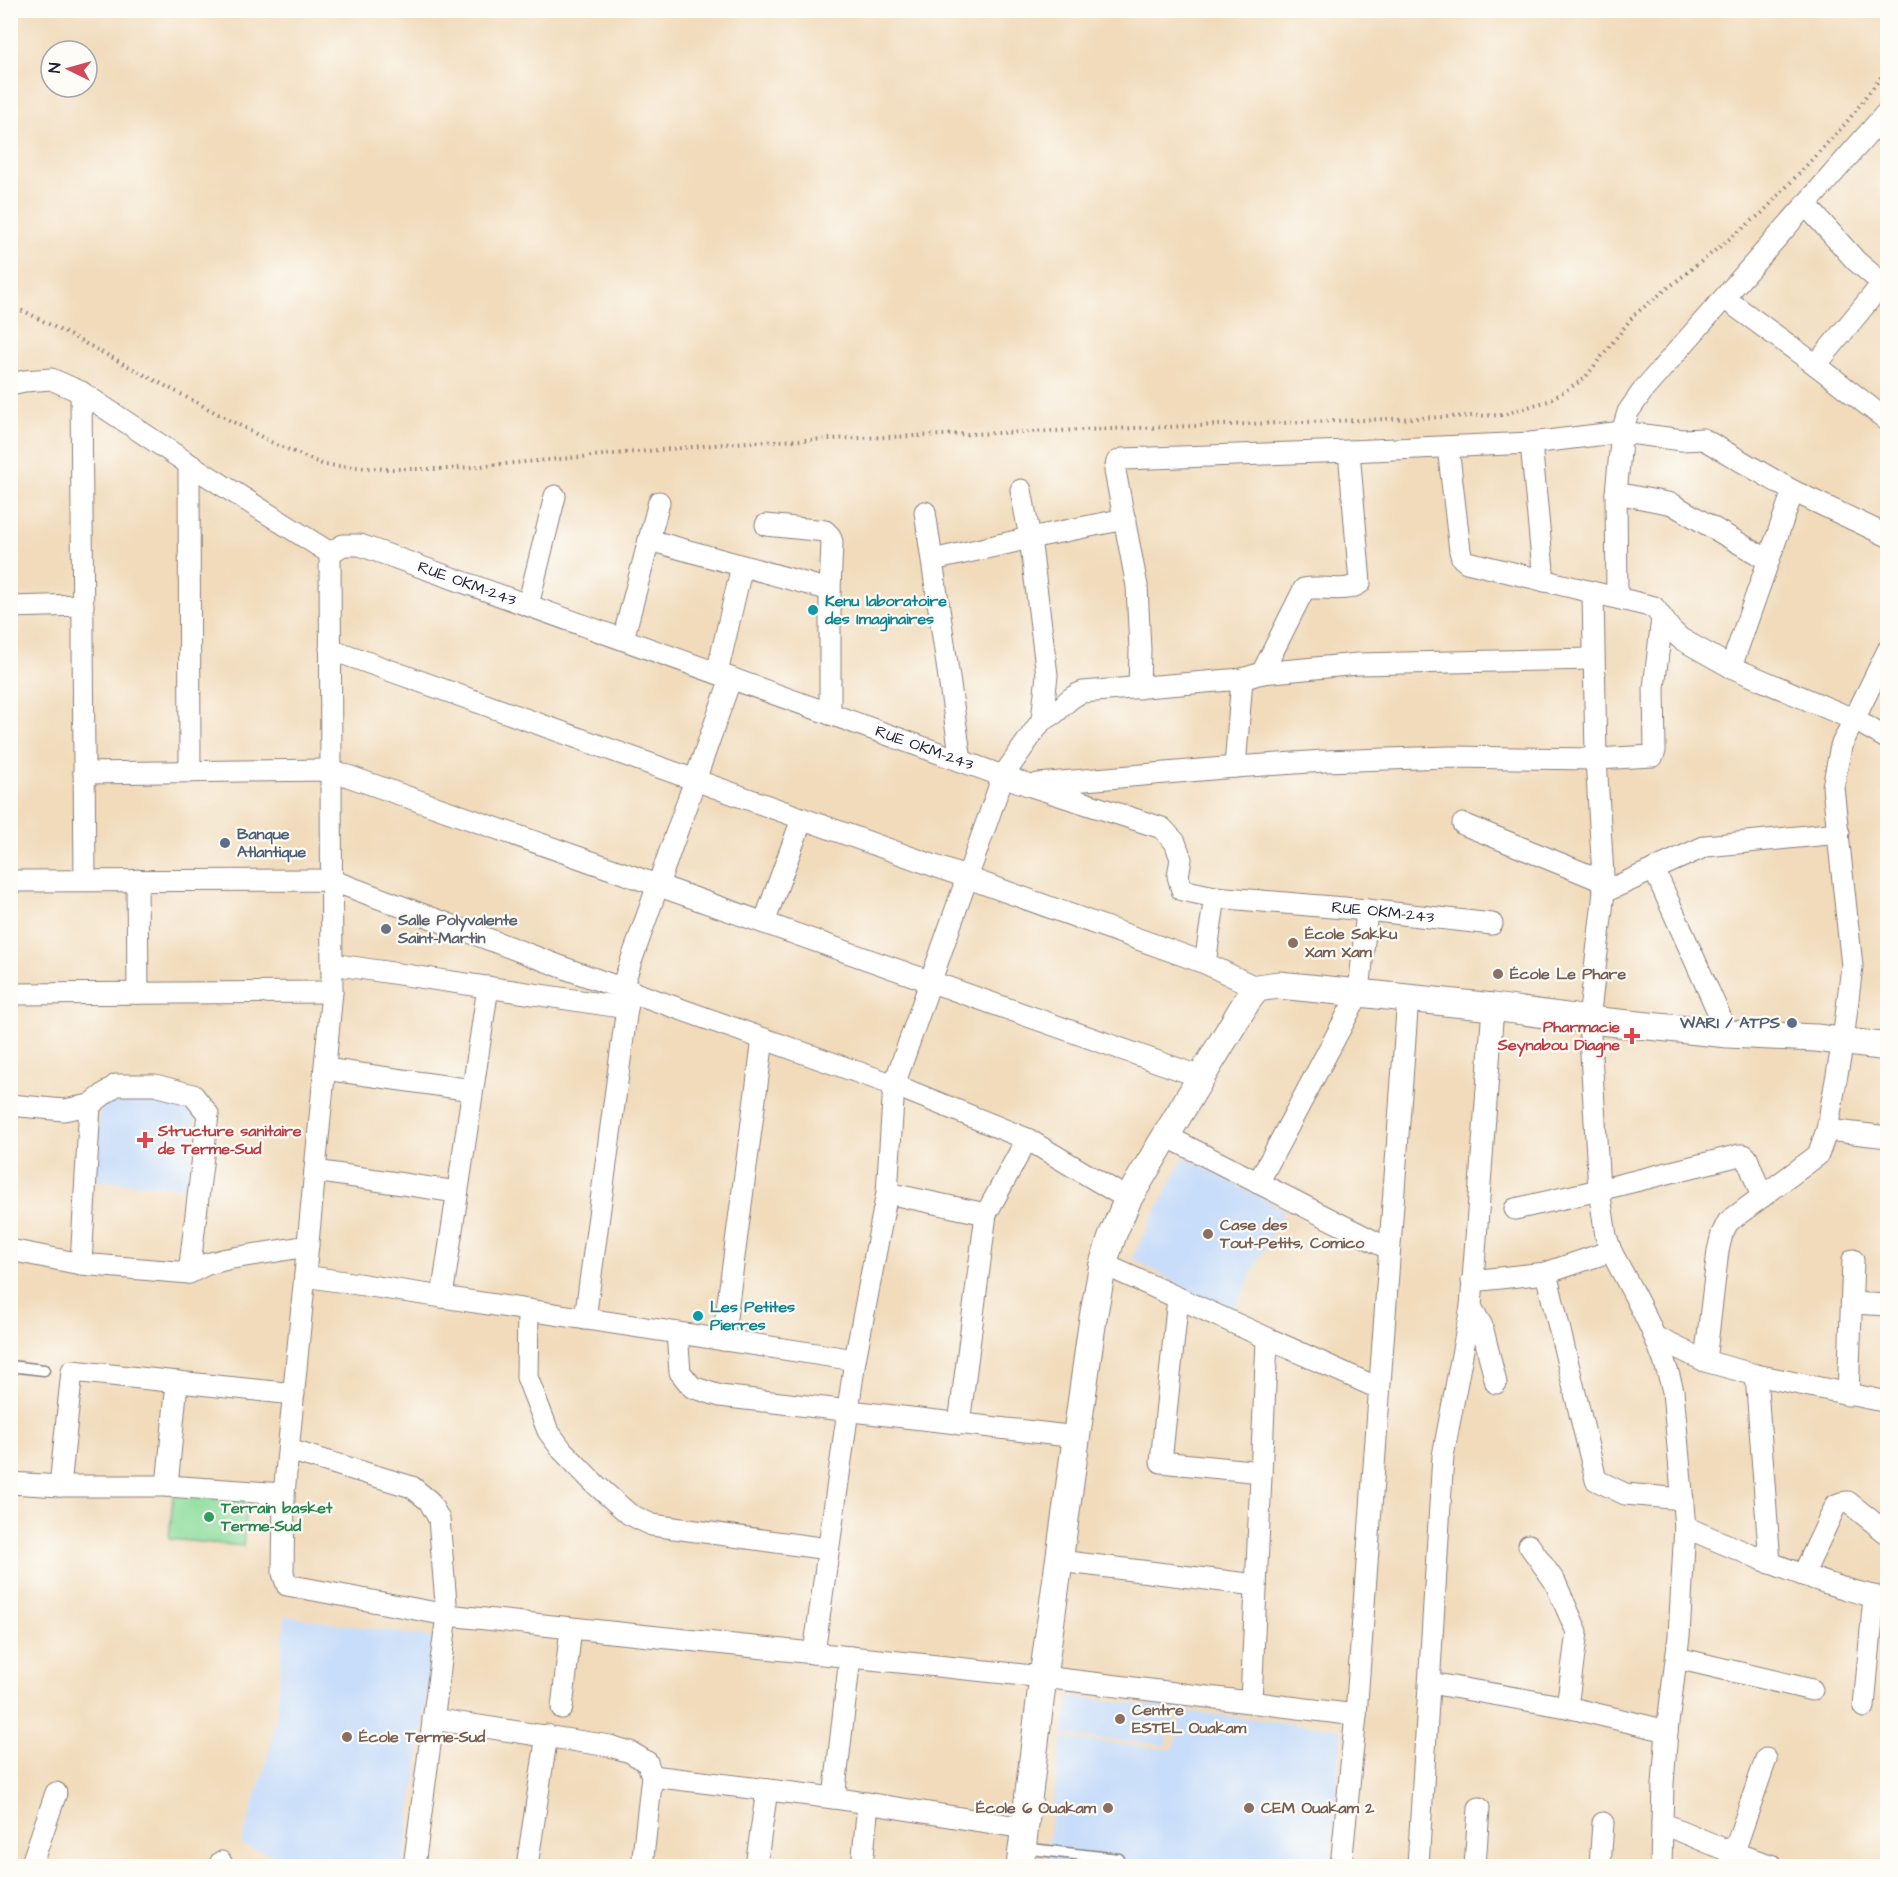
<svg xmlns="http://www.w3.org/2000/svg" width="1898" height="1877" font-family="'Architects Daughter',sans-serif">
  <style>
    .built { fill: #c8ddf9 }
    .grass { fill: #8cdd9d; stroke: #57806c; stroke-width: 1.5 }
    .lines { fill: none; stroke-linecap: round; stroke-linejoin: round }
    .service-casing { stroke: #8a7e7b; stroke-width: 13 }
    .minor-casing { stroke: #8a7e7b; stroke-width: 23 }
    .tertiary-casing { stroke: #8a7e7b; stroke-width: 29 }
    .path { stroke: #8a7e7b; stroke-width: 4; stroke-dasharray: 1.5 4.5; stroke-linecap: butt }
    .service { stroke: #fff; stroke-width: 10 }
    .minor { stroke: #fff; stroke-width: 21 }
    .tertiary { stroke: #fff; stroke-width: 27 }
    .culture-dot { fill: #0f9aa8; stroke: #fdfcf7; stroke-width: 2 }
    .service-dot { fill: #5c6f8a; stroke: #fdfcf7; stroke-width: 2 }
    .worship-dot { fill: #6b7280; stroke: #fdfcf7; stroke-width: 2 }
    .education-dot { fill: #8d6e63; stroke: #fdfcf7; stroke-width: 2 }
    .health-dot { fill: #e0444e; stroke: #fdfcf7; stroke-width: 2 }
    .leisure-dot { fill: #2e9e5b; stroke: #fdfcf7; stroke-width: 2 }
    .labels { text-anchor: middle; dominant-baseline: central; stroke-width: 4.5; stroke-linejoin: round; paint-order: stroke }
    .street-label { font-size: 16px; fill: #22223b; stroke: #fdfcf7 }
    .culture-label { font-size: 16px; font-weight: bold; fill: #0d838f; stroke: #fdfcf7; text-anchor: start }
    .service-label { font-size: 16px; font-weight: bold; fill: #4e5e75; stroke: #fdfcf7; text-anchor: start }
    .worship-label { font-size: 16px; font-weight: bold; fill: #5b616d; stroke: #fdfcf7; text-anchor: start }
    .education-label { font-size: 16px; font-weight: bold; fill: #785e54; stroke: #fdfcf7; text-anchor: start }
    .health-label { font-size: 16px; font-weight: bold; fill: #be3a42; stroke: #fdfcf7; text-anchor: end }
    .leisure-label { font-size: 16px; font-weight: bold; fill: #27864d; stroke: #fdfcf7; text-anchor: start }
  </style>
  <rect width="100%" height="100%" fill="#fdfcf7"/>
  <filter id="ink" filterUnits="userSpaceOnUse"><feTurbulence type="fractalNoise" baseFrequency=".0167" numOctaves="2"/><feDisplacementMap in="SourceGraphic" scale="12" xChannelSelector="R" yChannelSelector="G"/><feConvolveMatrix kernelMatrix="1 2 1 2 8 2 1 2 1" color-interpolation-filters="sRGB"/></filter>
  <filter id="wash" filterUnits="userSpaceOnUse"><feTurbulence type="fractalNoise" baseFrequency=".008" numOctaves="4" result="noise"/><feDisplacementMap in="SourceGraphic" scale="24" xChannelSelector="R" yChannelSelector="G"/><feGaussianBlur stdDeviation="1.35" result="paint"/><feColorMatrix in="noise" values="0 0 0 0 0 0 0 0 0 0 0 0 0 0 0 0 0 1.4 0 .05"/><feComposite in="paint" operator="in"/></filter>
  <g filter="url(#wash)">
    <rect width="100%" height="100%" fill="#f1dbbb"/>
    <g class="built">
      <path d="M102,1093L196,1101L189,1188L94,1180Z"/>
      <path d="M1184,1157L1284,1210L1232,1314L1132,1258Z"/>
      <path d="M285,1616L435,1638L404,1866H310L241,1845L268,1756L276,1719Z"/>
      <path d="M1069,1697L1176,1708L1174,1730L1168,1733L1167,1745L1063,1735Z"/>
      <path d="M1183,1711L1342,1729L1331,1866H1045L1062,1738L1173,1750Z"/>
    </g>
    <path class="grass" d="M174,1488L248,1496L243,1546L169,1539Z"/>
  </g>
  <g filter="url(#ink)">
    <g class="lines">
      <g class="service-casing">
        <g id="service">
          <path d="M10,1366L44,1370"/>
          <path d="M1022,1848L1119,1859"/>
        </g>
      </g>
      <g class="minor-casing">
        <g id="minor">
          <path d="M1806,205L1856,261L1888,288"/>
          <path d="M1724,298L1816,365L1888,421"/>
          <path d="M1816,365L1882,284"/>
          <path d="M10,384L25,381L51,379L81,392L189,464L330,553"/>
          <path d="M81,392L85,880"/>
          <path d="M1531,443L1544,581"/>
          <path d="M1448,447L1460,551L1462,558L1467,562L1654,607L1671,630L1681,639L1731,667L1855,720L1888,739"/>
          <path d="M189,464L190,772"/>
          <path d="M1021,490L1030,538L1047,675L1042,720C1062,713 1064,698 1083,692L1242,679L1262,673L1358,664L1593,659"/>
          <path d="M1616,493L1672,504L1768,560"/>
          <path d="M925,512L961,761"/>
          <path d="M766,525L825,531L830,536L832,542L830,590V714"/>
          <path d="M649,540L830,590"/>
          <path d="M330,553L332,992L284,1494L283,1573L287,1585L447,1615L1043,1677L1356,1715"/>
          <path id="s1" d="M330,553L343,545H360L1028,785L1162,828L1175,842L1181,859L1178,876L1182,890L1215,897L1367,910L1492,924"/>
          <path d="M933,560L1030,538L1125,519"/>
          <path d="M1593,593L1596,759L1604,892L1589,1020L1599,1190L1606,1236L1611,1251C1635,1297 1661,1340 1673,1391L1685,1527L1679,1636L1667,1731L1663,1784L1661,1866"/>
          <path d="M1617,598L1616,493L1622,432L1628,412L1644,389L1888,111"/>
          <path d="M528,605L555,496"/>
          <path d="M10,607L83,605"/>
          <path d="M623,639L659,502"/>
          <path d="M330,649L1205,963L1257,988"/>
          <path d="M1731,667L1793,491"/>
          <path d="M717,673L742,566"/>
          <path d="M1262,673L1304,589C1320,585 1346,594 1360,583L1349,451"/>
          <path d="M1139,688L1140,650L1137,586L1115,471L1117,462L1123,459L1349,451L1531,443L1622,432L1682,440L1703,439L1793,491L1888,536"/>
          <path d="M1235,767L1242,679"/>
          <path d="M84,773L331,770L1201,1077"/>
          <path d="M1038,784L1235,767L1324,761L1450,757L1596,759L1653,756L1655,751L1654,688L1662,618"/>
          <path d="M1463,824L1603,881"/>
          <path d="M1654,869L1728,1034"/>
          <path d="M137,880L138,993"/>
          <path d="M10,881L331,880L570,970L894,1085L1027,1139L1128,1199"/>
          <path d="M1604,892L1706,846L1839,833"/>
          <path d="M764,923L802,819"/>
          <path d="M1205,963L1215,897"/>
          <path d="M332,964L627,1008"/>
          <path d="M622,987L731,678"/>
          <path d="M10,994L332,992"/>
          <path d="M325,1069L472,1090"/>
          <path d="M10,1105L64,1110L90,1105L81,1264"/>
          <path d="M90,1105L116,1085H155L193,1095L208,1114L189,1273"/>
          <path d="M1827,1130L1888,1137"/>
          <path d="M1166,1136L1389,1249"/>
          <path d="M315,1171L457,1192"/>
          <path d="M1258,1183L1359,993L1367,910"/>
          <path d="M887,1193L986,1214"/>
          <path d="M1515,1209L1599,1190L1740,1155H1744L1747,1158L1762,1197"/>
          <path d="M10,1250L81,1264L189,1273L207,1264L227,1259L308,1246"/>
          <path d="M1103,1264L1378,1388"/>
          <path d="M1546,1273L1596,1480L1625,1494L1683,1499"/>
          <path d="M305,1276L855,1360"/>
          <path d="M1472,1281L1546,1273L1611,1251"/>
          <path d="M442,1297L488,987"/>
          <path d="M1178,1298L1161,1462L1261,1472"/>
          <path d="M1852,1303L1888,1305"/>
          <path d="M1471,1307L1482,1326L1496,1383"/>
          <path d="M528,1310L527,1377L548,1431L562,1450L595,1484L629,1514L652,1525L828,1549"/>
          <path d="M585,1319L627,1008L632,991"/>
          <path d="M677,1333L680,1372L692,1387L720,1396L1077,1437"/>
          <path d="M1657,1338L1705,1361L1756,1375L1888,1402"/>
          <path d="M723,1340L763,1039"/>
          <path d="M1705,1361L1718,1251L1722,1234L1728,1222L1818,1155L1827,1130L1843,1041L1852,966L1833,787L1841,746L1888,650"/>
          <path d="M1756,1375L1770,1563"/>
          <path d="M1848,1395L1853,1260"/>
          <path d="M959,1424L986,1214L1027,1139"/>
          <path d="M289,1450L412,1487L429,1501L439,1519L447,1615L414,1866"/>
          <path d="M10,1483L60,1486H167L284,1494"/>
          <path d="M60,1486L72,1371L294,1394"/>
          <path d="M167,1486L177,1382"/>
          <path d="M1685,1527C1734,1548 1782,1569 1833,1585C1851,1590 1869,1597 1888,1598"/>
          <path d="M1529,1545L1555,1582L1577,1632L1567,1707"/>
          <path d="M1059,1561L1256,1585"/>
          <path d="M1803,1575L1836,1505L1841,1503L1848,1502L1888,1534"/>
          <path d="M814,1653L855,1360L887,1193L894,1085L1003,776L1042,720"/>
          <path d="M1677,1658L1812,1690"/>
          <path d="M1430,1683L1567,1707L1667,1731"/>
          <path d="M1251,1702L1267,1340"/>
          <path d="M1864,1707L1874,1597"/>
          <path d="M562,1708L571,1628"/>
          <path d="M433,1719L610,1746L630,1752L647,1762L652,1776L642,1866"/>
          <path d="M652,1776L834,1798L1024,1828"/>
          <path d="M834,1798L850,1657"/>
          <path d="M1662,1823L1733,1853L1773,1866"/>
          <path d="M31,1866L56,1793"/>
          <path d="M219,1866L221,1862"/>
          <path d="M527,1866L547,1735"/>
          <path d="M756,1866L767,1790"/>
          <path d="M862,1866L868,1803"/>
          <path d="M1341,1866L1356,1715L1408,997"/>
          <path d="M1418,1866L1443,1456L1471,1307L1493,1007"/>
          <path d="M1475,1866L1479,1808"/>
          <path d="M1600,1866L1603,1823"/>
          <path d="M1729,1866L1766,1759"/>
        </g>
      </g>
      <g class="tertiary-casing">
        <path id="tertiary" d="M1020,1866L1043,1677L1093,1318L1103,1264L1113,1234L1128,1199L1247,1001L1257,988L1279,985L1359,993L1493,1007L1589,1020L1728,1034L1816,1038L1888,1047"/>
      </g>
      <path class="path" d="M10,307L26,312L271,442L324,465L386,469H448L747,442L1501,415L1548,401L1584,379L1634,315L1762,213L1846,123L1888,68"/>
      <use href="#service" class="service"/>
      <use href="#minor" class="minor"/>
      <use href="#tertiary" class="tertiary"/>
    </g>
  </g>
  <g class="culture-dot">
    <circle cx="813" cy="610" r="6"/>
    <circle cx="698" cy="1316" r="6"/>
  </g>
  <g class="service-dot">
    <circle cx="225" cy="843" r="6"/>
    <circle cx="1792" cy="1023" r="6"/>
  </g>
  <circle class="worship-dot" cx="386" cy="929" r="6"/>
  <g class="education-dot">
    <circle cx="1293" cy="943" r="6"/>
    <circle cx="1498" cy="974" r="6"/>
    <circle cx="1208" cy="1234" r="6"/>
    <circle cx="1120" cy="1719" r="6"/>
    <circle cx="347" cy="1737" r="6"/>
    <circle cx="1108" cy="1808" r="6"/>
    <circle cx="1249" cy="1808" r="6"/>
  </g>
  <g class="health-dot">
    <path d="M1629 1027h6v6h6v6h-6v6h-6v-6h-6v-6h6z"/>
    <path d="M142 1131h6v6h6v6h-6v6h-6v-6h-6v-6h6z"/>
  </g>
  <circle class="leisure-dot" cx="209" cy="1517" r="6"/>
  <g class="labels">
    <g class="street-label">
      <text stroke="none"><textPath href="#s1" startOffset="146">RUE OKM-243</textPath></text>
      <text stroke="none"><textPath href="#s1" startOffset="632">RUE OKM-243</textPath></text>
      <text stroke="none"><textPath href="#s1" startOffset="1154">RUE OKM-243</textPath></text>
    </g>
    <g class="culture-label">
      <text x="825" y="601">Kenu laboratoire<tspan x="825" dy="18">des Imaginaires</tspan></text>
      <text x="710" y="1307">Les Petites<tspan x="710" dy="18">Pierres</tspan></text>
    </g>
    <g class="service-label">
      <text x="237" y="834">Banque<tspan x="237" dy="18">Atlantique</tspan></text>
      <text x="1780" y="1023" text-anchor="end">WARI / ATPS</text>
    </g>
    <g class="worship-label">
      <text x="398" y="920">Salle Polyvalente<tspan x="398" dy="18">Saint-Martin</tspan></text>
    </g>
    <g class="education-label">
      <text x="1305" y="934">École Sakku<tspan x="1305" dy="18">Xam Xam</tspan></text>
      <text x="1510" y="974">École Le Phare</text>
      <text x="1220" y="1225">Case des<tspan x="1220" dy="18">Tout-Petits, Comico</tspan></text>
      <text x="1132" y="1710">Centre<tspan x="1132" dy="18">ESTEL Ouakam</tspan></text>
      <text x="359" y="1737">École Terme-Sud</text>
      <text x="1096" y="1808" text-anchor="end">École 6 Ouakam</text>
      <text x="1261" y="1808">CEM Ouakam 2</text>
    </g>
    <g class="health-label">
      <text x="1620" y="1027">Pharmacie<tspan x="1620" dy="18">Seynabou Diagne</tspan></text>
      <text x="158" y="1131" text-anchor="start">Structure sanitaire<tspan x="158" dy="18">de Terme-Sud</tspan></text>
    </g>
    <g class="leisure-label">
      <text x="221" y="1508">Terrain basket<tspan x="221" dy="18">Terme-Sud</tspan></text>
    </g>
  </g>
  <rect width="1898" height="1877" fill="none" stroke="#fdfcf7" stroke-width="36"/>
  <g transform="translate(69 69) rotate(275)"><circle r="28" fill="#fdfcf7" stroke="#a5a5ac" stroke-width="1.5"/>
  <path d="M0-4.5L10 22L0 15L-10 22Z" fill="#d1495b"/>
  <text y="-9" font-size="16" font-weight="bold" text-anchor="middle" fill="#22223b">N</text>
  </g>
</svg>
